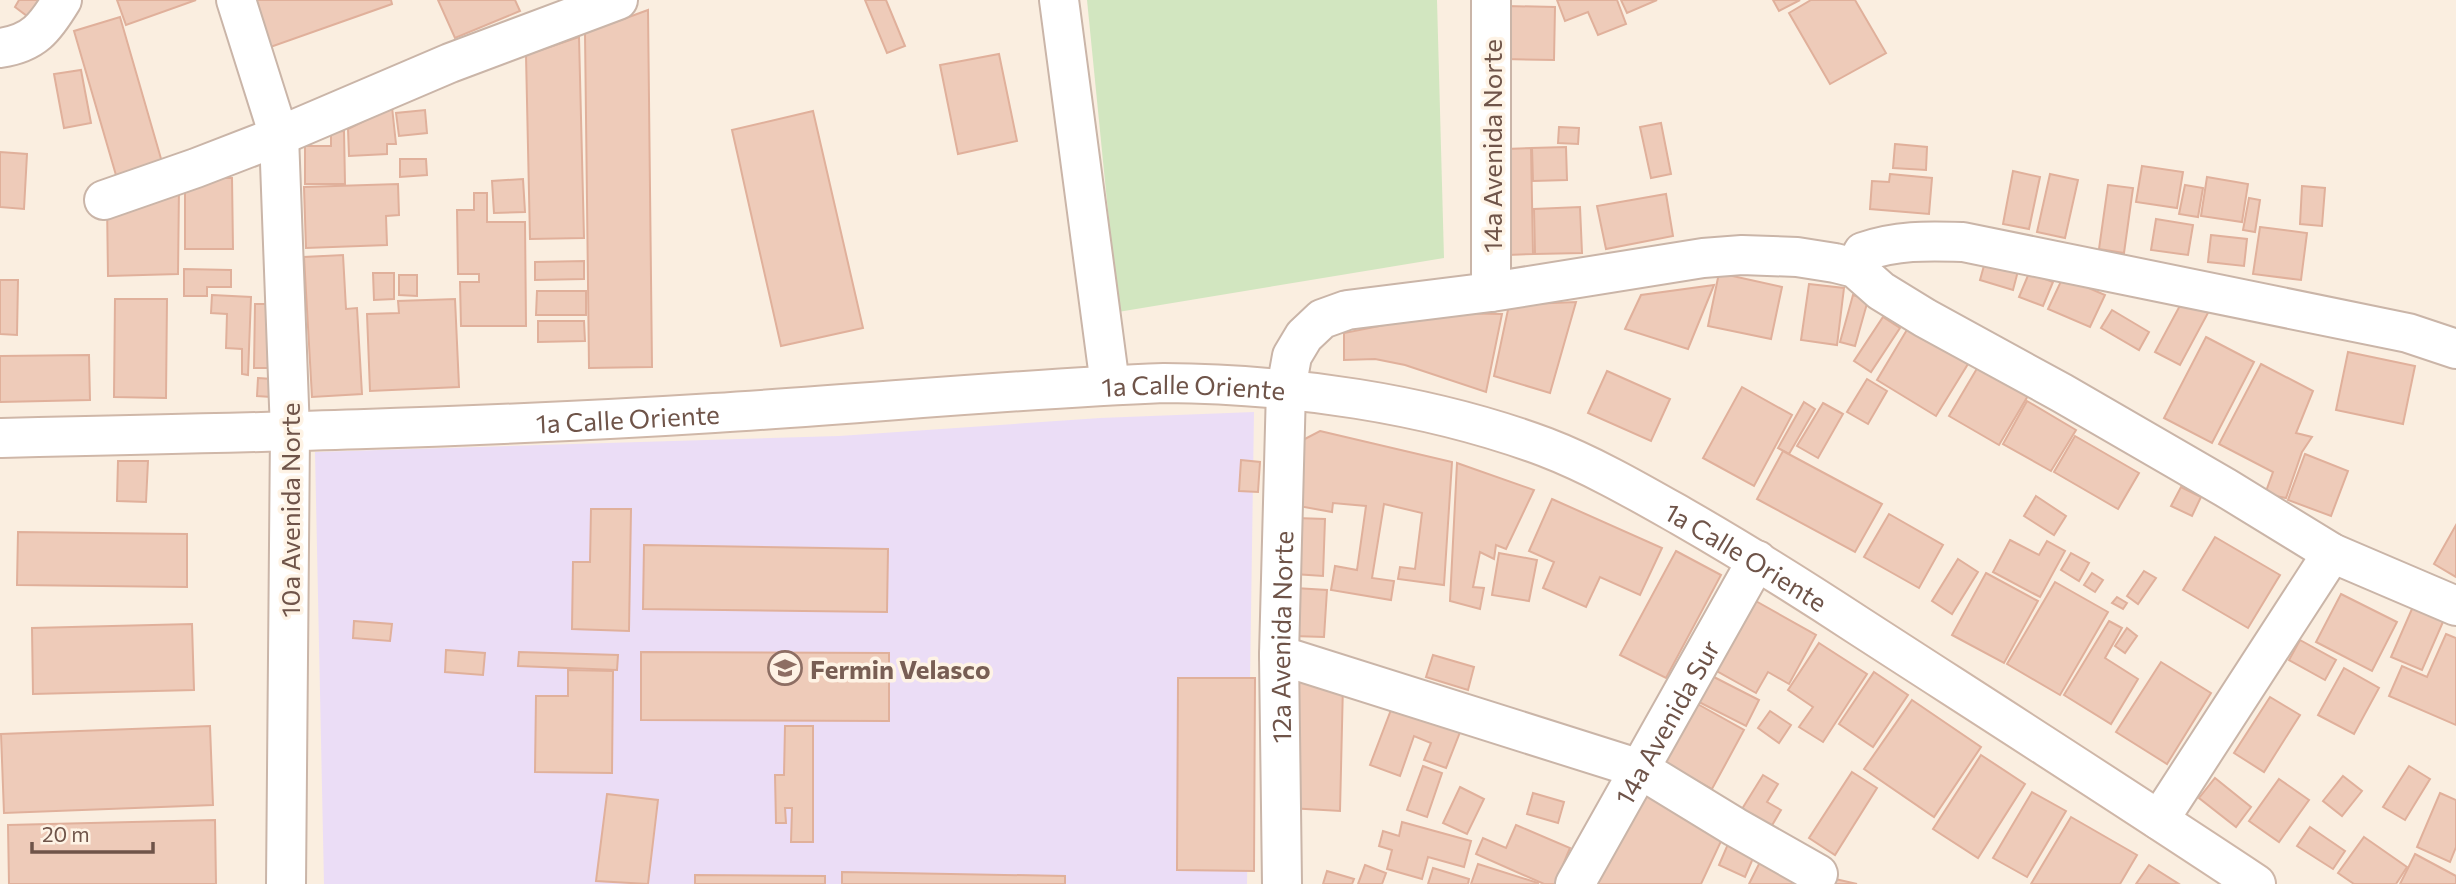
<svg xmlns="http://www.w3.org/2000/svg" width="2456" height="884" font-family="Commissioner,sans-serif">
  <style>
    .education { fill: #ebddf6 }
    .garden { fill: #d2e6c0 }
    .building { fill: #eecbb9; stroke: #e0b09b; stroke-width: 2 }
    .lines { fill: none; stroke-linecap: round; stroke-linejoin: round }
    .street-casing { stroke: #cab5a8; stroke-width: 42 }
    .secondary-casing { stroke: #cfb7a8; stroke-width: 42 }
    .street { stroke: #fff; stroke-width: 38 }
    .secondary { stroke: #fff; stroke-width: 38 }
    .labels { text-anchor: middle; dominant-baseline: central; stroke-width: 7; stroke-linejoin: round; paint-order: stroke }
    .street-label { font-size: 26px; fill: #6f5449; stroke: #fef3e5 }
    .education-label { font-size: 26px; font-weight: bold; fill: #785e54; stroke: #fef3e5; text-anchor: start }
  </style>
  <rect width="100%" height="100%" fill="#faeee0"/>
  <path class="education" d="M1254,412L1247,884H324L315,452L839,436L1100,418Z"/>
  <path class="garden" d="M1087,0H1437L1444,258L1118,312Z"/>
  <g class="building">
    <path d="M19,0H44L31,19L15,7Z"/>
    <path d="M117,0H196L126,25Z"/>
    <path d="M245,0H391L392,4L262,50Z"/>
    <path d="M438,0H515L520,11L455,38Z"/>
    <path d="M865,0H886L905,46L887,53Z"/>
    <path d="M1557,0H1617L1626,24L1598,35L1588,12L1565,21Z"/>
    <path d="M1621,0H1657L1627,13Z"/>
    <path d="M1773,0H1800L1779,11Z"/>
    <path d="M1811,0H1855L1886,53L1830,84L1789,13Z"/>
    <path d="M1506,6L1555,7L1554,60L1505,59Z"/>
    <path d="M648,10L652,367L589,368L585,33Z"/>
    <path d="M120,17L164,169L118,182L74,31Z"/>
    <path d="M579,37L584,238L530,239L526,55Z"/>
    <path d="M999,54L1017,141L958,154L940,65Z"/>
    <path d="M81,70L91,123L64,128L54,74Z"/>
    <path d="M392,107L396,144H387V154L349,156L348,129Z"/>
    <path d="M425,110L427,133L399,136L396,113Z"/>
    <path d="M813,111L863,328L781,346L732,130Z"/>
    <path d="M1661,123L1671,174L1651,178L1640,127Z"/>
    <path d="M1559,127L1579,128L1578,144L1558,143Z"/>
    <path d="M344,131L345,184H305V146H331V132Z"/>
    <path d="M1895,144L1927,147L1926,170L1893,168Z"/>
    <path d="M1566,147L1567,180L1533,181L1532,148Z"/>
    <path d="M1531,148L1533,254L1508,255L1506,149Z"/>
    <path d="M0,152L27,154L24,209L0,207Z"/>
    <path d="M400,159H426L427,175L400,177Z"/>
    <path d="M2142,166L2183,172L2177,208L2136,202Z"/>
    <path d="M2013,171L2040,177L2029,229L2003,224Z"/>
    <path d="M1890,174L1932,178L1929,214L1870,209L1872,181L1889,182Z"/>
    <path d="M2050,174L2078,180L2065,238L2037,232Z"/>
    <path d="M2207,177L2248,184L2242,222L2201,216Z"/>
    <path d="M185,178H232L233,249H185Z"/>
    <path d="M523,179L525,212L494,213L492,181Z"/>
    <path d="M398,184L399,215L386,216L387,245L306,248L304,187Z"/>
    <path d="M2108,185L2133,188L2124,253L2099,249Z"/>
    <path d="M2185,185L2203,188L2198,217L2179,214Z"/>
    <path d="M2302,186L2325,188L2322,226L2300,224Z"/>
    <path d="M179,187L178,274L108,276L107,202Z"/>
    <path d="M474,193H487V222H525L526,326H461L460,282H479V274H458L457,210H474Z"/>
    <path d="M1666,194L1673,236L1606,249L1597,206Z"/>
    <path d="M2249,198L2260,200L2255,232L2243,230Z"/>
    <path d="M1580,207L1582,253L1535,254L1534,209Z"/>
    <path d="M2156,219L2193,225L2188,255L2151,250Z"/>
    <path d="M2260,227L2307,233L2301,280L2253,274Z"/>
    <path d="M2211,235L2247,239L2244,266L2208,262Z"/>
    <path d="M343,255L346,309L357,308L362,394L312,397L304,257Z"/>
    <path d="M584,261V279L535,280V262Z"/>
    <path d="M1985,262L2018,271L2013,290L1980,280Z"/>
    <path d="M184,269L231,270V287H207V296H184Z"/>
    <path d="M373,273H394V299L374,300Z"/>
    <path d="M1719,273L1782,287L1771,339L1708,326Z"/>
    <path d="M2029,273L2053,282L2043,306L2019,297Z"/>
    <path d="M399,275H417V296L399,295Z"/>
    <path d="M2063,277L2105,295L2090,327L2048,309Z"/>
    <path d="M0,280H18L17,335L0,334Z"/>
    <path d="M1809,284L1844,288L1837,345L1801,340Z"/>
    <path d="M1714,285L1688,349L1625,329L1641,295Z"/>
    <path d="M537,291H586V315H536Z"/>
    <path d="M212,295L251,297L248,375L242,374V349L226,348L227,314L211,313Z"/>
    <path d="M1853,295L1868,300L1855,346L1840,342Z"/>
    <path d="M2184,298L2209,311L2180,365L2155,352Z"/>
    <path d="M115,299H167L166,398L114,397Z"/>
    <path d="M455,299L459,387L370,391L367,314L399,313L398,301Z"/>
    <path d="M1576,302L1550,393L1494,376L1509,305Z"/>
    <path d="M255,304H273L272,368H254Z"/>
    <path d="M2112,310L2149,332L2139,350L2101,328Z"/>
    <path d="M1445,313L1502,314L1486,392L1405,365L1375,359L1344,360V333Z"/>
    <path d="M1883,317L1900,328L1871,372L1854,361Z"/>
    <path d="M538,321H584L585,341L538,342Z"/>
    <path d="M1908,328L1968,364L1936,416L1877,380Z"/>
    <path d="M2206,337L2254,362L2212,443L2164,418Z"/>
    <path d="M2348,352L2415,366L2403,424L2336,410Z"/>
    <path d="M89,355L90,400L0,402V356Z"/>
    <path d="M2261,364L2313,391L2296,433L2312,437L2302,452L2286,498L2265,494L2273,472L2219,444Z"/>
    <path d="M1979,365L2029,394L1999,445L1949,416Z"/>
    <path d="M1607,371L1670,399L1651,441L1588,413Z"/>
    <path d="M258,378L272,379L271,397L257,396Z"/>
    <path d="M1867,379L1887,391L1868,424L1847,412Z"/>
    <path d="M1742,387L1792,415L1754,486L1703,458Z"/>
    <path d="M2027,401L2076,430L2051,471L2003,444Z"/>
    <path d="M1804,402L1815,409L1789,454L1778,448Z"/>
    <path d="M1823,403L1843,414L1818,458L1797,446Z"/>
    <path d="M1320,431L1452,462L1444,585L1398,579L1400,567L1415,569L1422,513L1384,504L1372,578L1394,581L1391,600L1331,590L1335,566L1357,570L1366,506L1333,503L1332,512L1293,505L1299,442Z"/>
    <path d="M2075,436L2139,473L2118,509L2054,472Z"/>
    <path d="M1783,451L1882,504L1855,552L1757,499Z"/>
    <path d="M2305,454L2348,471L2331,516L2288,500Z"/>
    <path d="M1241,460L1260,462L1258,492L1239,491Z"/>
    <path d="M118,461H148L146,502L117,501Z"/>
    <path d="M1457,463L1534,490L1506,549L1496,545L1494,559L1480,552L1473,587L1484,588L1480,609L1450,601Z"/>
    <path d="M2181,487L2201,497L2192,516L2171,506Z"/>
    <path d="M2036,496L2066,516L2054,535L2024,516Z"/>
    <path d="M1552,499L1662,548L1640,595L1600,577L1586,607L1543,588L1554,562L1529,551Z"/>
    <path d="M591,509H631L629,631L572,629L573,562H590Z"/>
    <path d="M1889,514L1943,545L1919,588L1864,557Z"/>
    <path d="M1296,518L1325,519L1323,576L1294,574Z"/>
    <path d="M2456,525V577L2434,564Z"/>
    <path d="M18,532L187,534V587L17,585Z"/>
    <path d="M2215,537L2280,575L2248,628L2183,590Z"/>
    <path d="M2010,540L2039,555L2047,541L2065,551L2040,597L1993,572Z"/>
    <path d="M644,545L888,549L887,612L643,609Z"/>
    <path d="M1676,551L1721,575L1666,678L1620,655Z"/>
    <path d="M1499,553L1537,560L1529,601L1492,595Z"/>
    <path d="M2071,553L2089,563L2079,581L2061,570Z"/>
    <path d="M1958,559L1978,572L1952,614L1932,601Z"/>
    <path d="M2144,571L2156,578L2138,604L2127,596Z"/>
    <path d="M1986,573L2038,601L2004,663L1952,635Z"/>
    <path d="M2092,573L2103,580L2095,592L2084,585Z"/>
    <path d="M2055,582L2108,612L2060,695L2007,664Z"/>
    <path d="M1295,588L1327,590L1324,637L1293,636Z"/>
    <path d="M2341,594L2397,622L2372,671L2316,642Z"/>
    <path d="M2117,597L2127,603L2123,609L2112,603Z"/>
    <path d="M1754,600L1816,635L1789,684L1768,672L1756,693L1715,670Z"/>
    <path d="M2415,602L2446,615L2422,670L2391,657Z"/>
    <path d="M354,621L392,624L390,641L353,638Z"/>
    <path d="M2109,621L2122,628L2105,658L2138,679L2111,724L2064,695Z"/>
    <path d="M192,624L194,690L33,694L32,628Z"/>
    <path d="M2127,628L2137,636L2125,653L2115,646Z"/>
    <path d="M2446,634L2456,638V725L2389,696L2402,666L2427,677Z"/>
    <path d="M2300,640L2336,660L2325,680L2289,660Z"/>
    <path d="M1819,643L1867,674L1823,742L1799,727L1813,707L1788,690Z"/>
    <path d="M446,650L485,653L483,675L445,672Z"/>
    <path d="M519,652L618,655L617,670L518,666Z"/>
    <path d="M641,652L889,653V721L641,720Z"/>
    <path d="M1433,655L1474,667L1468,690L1426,677Z"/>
    <path d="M2161,662L2211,693L2167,764L2116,732Z"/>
    <path d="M2344,668L2379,688L2354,734L2318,715Z"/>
    <path d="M568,670L613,671L612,773L535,772L536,696H568Z"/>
    <path d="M1874,672L1908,695L1873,747L1839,724Z"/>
    <path d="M1710,675L1759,700L1746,726L1697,701Z"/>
    <path d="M1178,678H1255L1254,871L1177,870Z"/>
    <path d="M1295,678L1343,684L1340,811L1289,808Z"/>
    <path d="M2270,697L2300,715L2264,772L2234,753Z"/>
    <path d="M1912,700L1981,747L1934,817L1864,769Z"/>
    <path d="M1394,702L1462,727L1446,768L1424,760L1431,743L1414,736L1400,776L1370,765Z"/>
    <path d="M1694,702L1744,730L1712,789L1662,761Z"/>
    <path d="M1770,711L1791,725L1779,743L1758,728Z"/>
    <path d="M210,726L213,805L4,813L1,734Z"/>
    <path d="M785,726H813V842H791L792,808H785L786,823H776L775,775H784Z"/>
    <path d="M1981,755L2025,784L1978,858L1933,829Z"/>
    <path d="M1423,766L1442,773L1427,817L1407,810Z"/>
    <path d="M2409,766L2430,779L2405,820L2383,807Z"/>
    <path d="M1852,772L1877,788L1835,855L1809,838Z"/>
    <path d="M1763,775L1778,784L1767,802L1781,810L1771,827L1742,809Z"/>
    <path d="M2343,776L2362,791L2342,816L2323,801Z"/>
    <path d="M2215,778L2251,807L2236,827L2199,798Z"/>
    <path d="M2279,779L2309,800L2279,842L2249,821Z"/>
    <path d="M1460,787L1484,799L1467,834L1443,823Z"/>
    <path d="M1643,791L1723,837L1701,884H1595Z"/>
    <path d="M2032,792L2066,811L2027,877L1993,858Z"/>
    <path d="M1533,793L1564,802L1558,823L1527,814Z"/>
    <path d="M2440,793L2456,800V847L2450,862L2417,847Z"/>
    <path d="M607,794L658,800L648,884L596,881Z"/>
    <path d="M2071,817L2137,855L2120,884H2031Z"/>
    <path d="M215,820L216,884H9L8,825Z"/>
    <path d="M1402,822L1471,841L1464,867L1428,857L1422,879L1387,869L1392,850L1379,846L1383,831L1399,836Z"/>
    <path d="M1516,825L1570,848L1555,884H1544L1476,854L1483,838L1506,848Z"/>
    <path d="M2310,827L2345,851L2333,869L2297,846Z"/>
    <path d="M2364,837L2407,867L2396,884H2354L2338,873Z"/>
    <path d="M1728,844L1754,856L1745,877L1719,865Z"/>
    <path d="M2415,854L2456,876V884H2400Z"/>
    <path d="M1762,858L1801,884H1749Z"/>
    <path d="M1478,864L1538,883V884H1471Z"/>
    <path d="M1365,865L1386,873L1382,884H1358Z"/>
    <path d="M2149,865L2179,884H2136Z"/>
    <path d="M1433,868L1469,879L1468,884H1428Z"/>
    <path d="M1327,871L1354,879L1352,884H1323Z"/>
    <path d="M842,872L1065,876V884H842Z"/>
    <path d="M695,875L825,876V884H695Z"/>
    <path d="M1831,878L1857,884H1829Z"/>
  </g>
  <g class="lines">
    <g class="street-casing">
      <g id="street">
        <path d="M236,0L279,136L290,432L286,884"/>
        <path d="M1059,0L1110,385"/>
        <path d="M0,48C34,43 45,28 62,0"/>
        <path d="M104,200L196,168L279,136L450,63L618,0"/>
        <path d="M1855,268L1863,252C1897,240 1927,241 1963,242L2408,333L2456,349"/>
        <path d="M1491,292V0"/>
        <path d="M1279,655L1640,769L1735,827L1818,874"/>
        <path d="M2159,820L2332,553"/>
        <path id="s1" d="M1282,884L1279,655L1286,389L1292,356L1304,336L1322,319L1347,310L1491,292L1703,258L1742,255L1797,257L1835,263L1855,268L1881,291L1925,318L2062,393L2226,488L2332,553L2456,606"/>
        <path id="s2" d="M1575,884L1757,560"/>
      </g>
    </g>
    <g class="secondary-casing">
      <g id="secondary">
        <path id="s3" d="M0,438C238,433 477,428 714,413C864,404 1014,389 1164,383C1289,384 1427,403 1545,447C1592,465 1637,491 1681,516C1742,551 1801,588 1859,626C1992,712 2125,797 2256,884"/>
      </g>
    </g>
    <use href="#street" class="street"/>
    <use href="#secondary" class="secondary"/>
  </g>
  <defs>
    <g id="school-ring" transform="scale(1.75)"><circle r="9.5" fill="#fef3e5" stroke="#8d6e63" stroke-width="1.5"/><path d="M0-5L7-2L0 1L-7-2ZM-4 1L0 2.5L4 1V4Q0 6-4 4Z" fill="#8d6e63"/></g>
  </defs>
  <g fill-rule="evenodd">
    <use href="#school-ring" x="785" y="668"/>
  </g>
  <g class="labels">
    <g class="street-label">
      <text transform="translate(1491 146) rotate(-90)">14a Avenida Norte</text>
      <text stroke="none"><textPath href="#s3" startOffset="1195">1a Calle Oriente</textPath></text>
      <text stroke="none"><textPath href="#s3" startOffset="628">1a Calle Oriente</textPath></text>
      <text transform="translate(289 510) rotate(-90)">10a Avenida Norte</text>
      <text stroke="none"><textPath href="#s3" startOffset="1783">1a Calle Oriente</textPath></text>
      <text stroke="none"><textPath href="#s1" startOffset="247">12a Avenida Norte</textPath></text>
      <text stroke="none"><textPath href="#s2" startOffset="186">14a Avenida Sur</textPath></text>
    </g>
    <g class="education-label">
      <text x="810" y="668">Fermin Velasco</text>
    </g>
  </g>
  <path d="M32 842v10h121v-10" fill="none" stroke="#6f5449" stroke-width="3.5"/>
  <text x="42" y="842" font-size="21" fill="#6f5449" stroke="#fef3e5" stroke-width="5" paint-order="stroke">20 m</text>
</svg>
